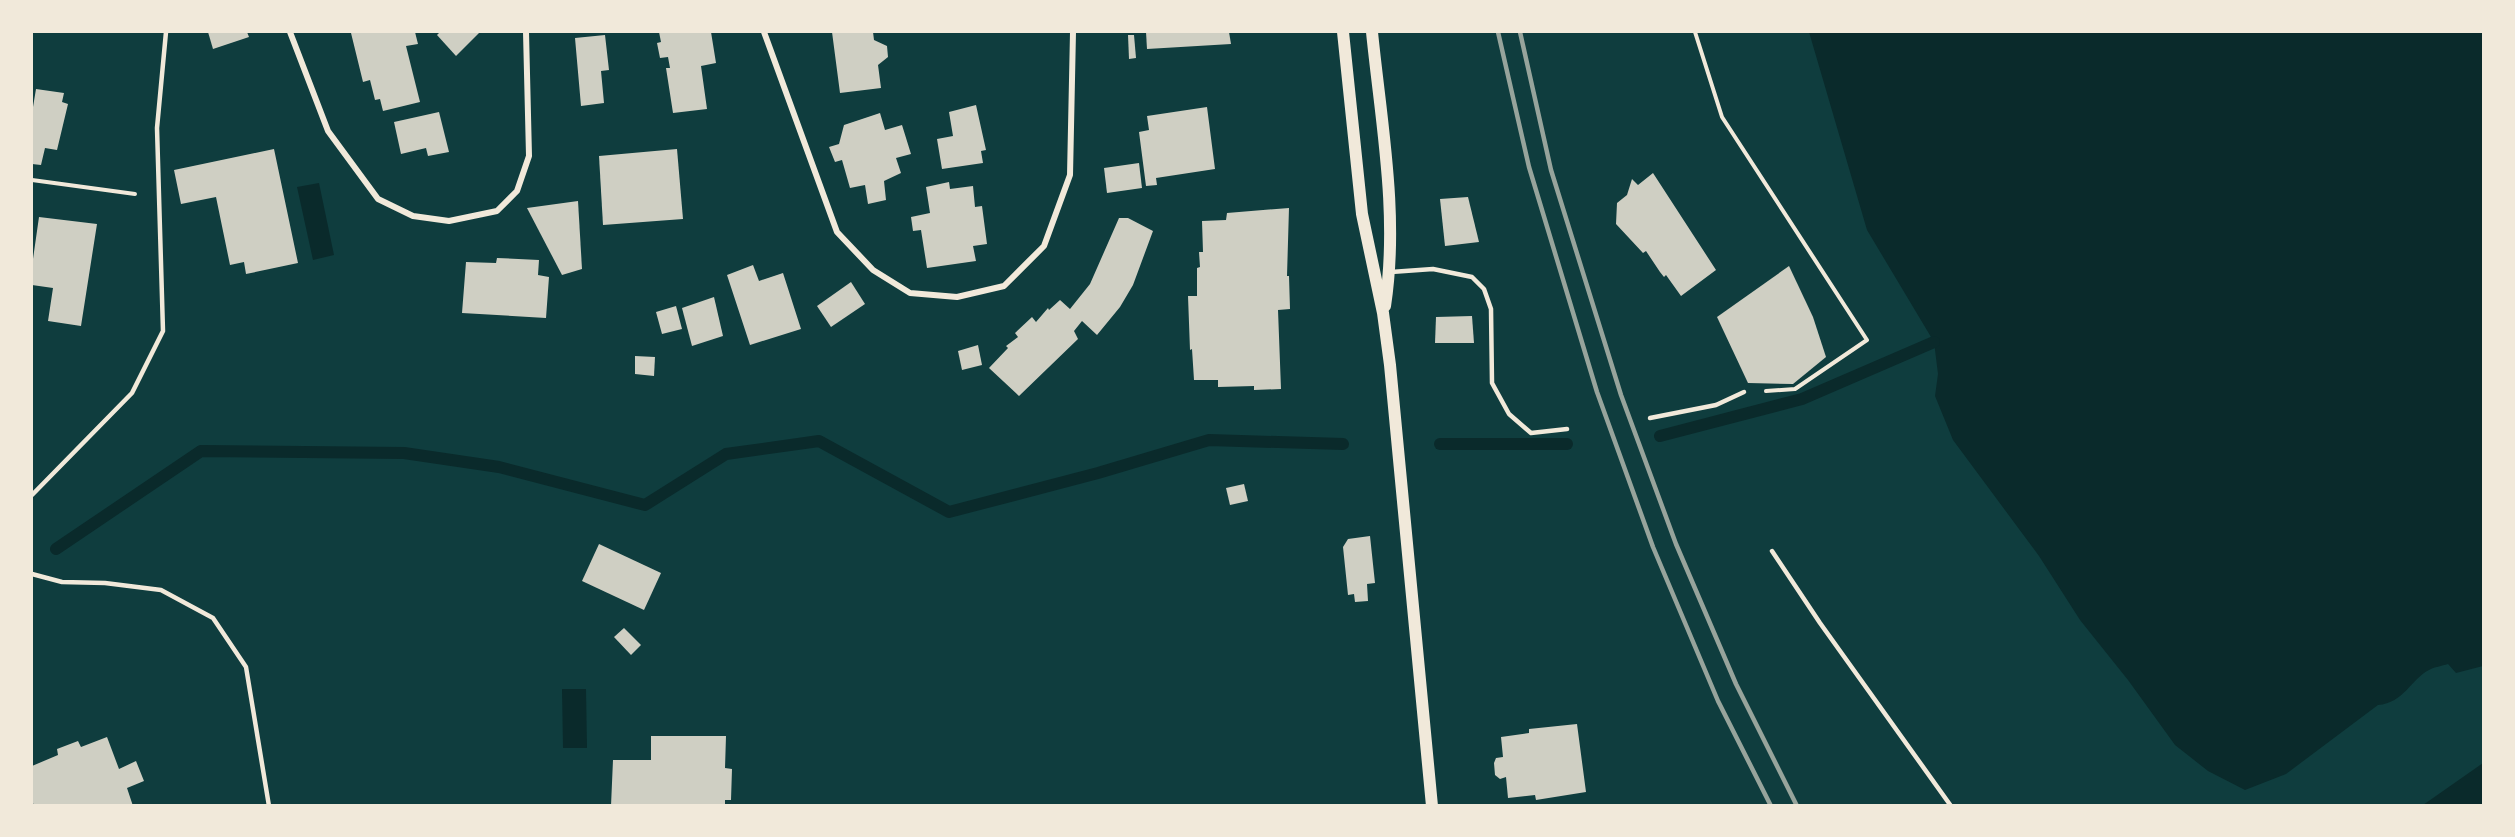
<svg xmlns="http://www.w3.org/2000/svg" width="2515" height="837" font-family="Roboto,sans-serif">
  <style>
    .water { fill: #0a2a2b }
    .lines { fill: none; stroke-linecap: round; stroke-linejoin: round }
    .stream { stroke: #0a2a2b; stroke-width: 12 }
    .building { fill: #cfcfc3 }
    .path { stroke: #f1e9da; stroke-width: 4 }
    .service { stroke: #f1e9da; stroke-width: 4.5 }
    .minor { stroke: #f1e9da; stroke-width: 6 }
    .secondary { stroke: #f1e9da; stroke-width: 12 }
    .rail { stroke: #97a49c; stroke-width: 4.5 }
  </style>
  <rect width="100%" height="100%" fill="#0f3d3e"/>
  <g class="water">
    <path d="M1809,32H2483V666L2456,673L2448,664C2442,666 2434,667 2429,670C2411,679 2404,703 2378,705L2286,774L2245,790L2208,771L2175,745L2128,680L2080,620L2039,556L1953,440L1935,396L1938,374L1934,342L1867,230Z"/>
    <path d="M319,183L334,255L313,260L297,187Z"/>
    <path d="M562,689H586L587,748H563Z"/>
    <path d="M2483,763V805H2423Z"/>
  </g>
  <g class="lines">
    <g class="stream">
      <path d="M1660,436L1802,399L1934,342"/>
      <path d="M1440,444H1567"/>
      <path d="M56,549L201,451L404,453L499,467L645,505L726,454L819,441L949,512L1098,473L1209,440L1343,444"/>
    </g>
  </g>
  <g class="building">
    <path d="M208,32H247L249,37L213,49Z"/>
    <path d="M359,32H415L418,44L406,46L420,102L383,111L380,99L375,100L370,80L363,82L351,33Z"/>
    <path d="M440,32H480L456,56L437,35Z"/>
    <path d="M659,32H711L716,63L701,66L707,109L673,113L666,68H670L668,57L660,58L657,43L661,42Z"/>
    <path d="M832,32H873L874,40L887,46L888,57L878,65L881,88L840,93Z"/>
    <path d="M1146,32H1229L1231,44L1147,49Z"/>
    <path d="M605,35L609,70L601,71L604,103L581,106L575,38Z"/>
    <path d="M1128,35H1134L1136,58L1129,59Z"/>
    <path d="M36,89L64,93L62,102L68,104L57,150L45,148L41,165L32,164V113Z"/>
    <path d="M976,105L986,150L981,151L983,163L942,169L937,139L953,136L949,112Z"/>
    <path d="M1207,107L1215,169L1156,178L1157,185L1146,186L1139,132L1149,130L1147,116Z"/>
    <path d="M439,112L449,152L428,156L426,148L401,154L394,122Z"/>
    <path d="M880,113L885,130L902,125L911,154L896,158L901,173L884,181L886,200L868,204L865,185L850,188L842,160L835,162L829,147L839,144L844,125Z"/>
    <path d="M274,149L298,263L246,274L244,262L230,265L216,197L181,204L174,170Z"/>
    <path d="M677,149L683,219L603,225L599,156Z"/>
    <path d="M1139,163L1142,188L1107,193L1104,168Z"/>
    <path d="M1653,173L1716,270L1681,296L1666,275L1664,277L1660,272L1646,251L1643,253L1616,224L1617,203L1627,195L1632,179L1638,185Z"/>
    <path d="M949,182L950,189L973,186L975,207L982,206L987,244L973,246L976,261L927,268L921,230L913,231L911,217L930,213L926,187Z"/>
    <path d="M1468,197L1479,242L1445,246L1440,199Z"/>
    <path d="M578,201L582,269L562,275L527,208Z"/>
    <path d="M1289,208L1287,276H1289L1290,309L1278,310L1281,389L1254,390V386L1218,387V380H1194L1192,349L1190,350L1188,296H1197V268L1200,267L1199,252H1203L1202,221L1226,220L1227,213Z"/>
    <path d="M39,217L97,224L81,326L48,321L53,288L32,285V266Z"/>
    <path d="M1119,218H1128L1153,231L1133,285L1120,307L1097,335L1082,321L1074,331L1078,339L1019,396L989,368L1008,348L1006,346L1018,337L1015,333L1032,317L1036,322L1048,308L1049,310L1060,300L1070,309L1090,284Z"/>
    <path d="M497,258L539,260L538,275L549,277L546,318L462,313L466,262L496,263Z"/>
    <path d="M753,265L759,281L783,273L801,329L750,345L727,275Z"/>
    <path d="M1789,266L1813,317L1826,357L1793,384L1748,383L1717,317Z"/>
    <path d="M851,282L865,304L831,327L817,306Z"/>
    <path d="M714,297L723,336L692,346L682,308Z"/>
    <path d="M676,306L682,329L662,334L656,312Z"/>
    <path d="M1472,316L1474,343H1435L1436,317Z"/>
    <path d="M978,345L982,365L962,370L958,351Z"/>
    <path d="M635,356L655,357L654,376L635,374Z"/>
    <path d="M1244,484L1248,501L1230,505L1226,488Z"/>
    <path d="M1370,536L1375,583L1367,584L1368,601L1355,602L1354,594L1348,595L1343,547L1348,539Z"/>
    <path d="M599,544L661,573L644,610L582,581Z"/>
    <path d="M624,628L641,645L631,655L614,637Z"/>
    <path d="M1577,724L1586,792L1536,800L1535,795L1508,798L1506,777L1500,779L1495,775L1494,763L1496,758L1503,757L1501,737L1529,733V729Z"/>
    <path d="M651,736H726L725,768L732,769L731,800H725V806H611L613,760H651Z"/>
    <path d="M107,737L119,769L136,761L144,781L127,788L133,806H34L32,800V766L58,755L57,749L78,741L81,747Z"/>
  </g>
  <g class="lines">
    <g class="path">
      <path d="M1695,32L1722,117L1867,340L1795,389L1766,391"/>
      <path d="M32,180L135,194"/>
    </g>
    <g class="service">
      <path d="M1391,272L1433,269L1472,277L1484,289L1491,309L1492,383L1509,414L1531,433L1567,429"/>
      <path d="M1650,418L1716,405L1744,392"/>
      <path d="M32,495L132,393L163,331L157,128L166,32"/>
      <path d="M1772,551L1820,623L1951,806"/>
      <path d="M32,574L62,582L105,583L161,590L213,618L246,667L269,806"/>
    </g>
    <g class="minor">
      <path d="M290,32L328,131L378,199L413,216L449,221L497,211L517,191L529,156L526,32"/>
      <path d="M764,32L837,232L873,270L910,293L957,297L1004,286L1044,246L1070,175L1073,32"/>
    </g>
    <g class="secondary">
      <path d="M1343,32L1362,214L1383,313L1390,365L1432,806"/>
      <path d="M1372,32C1381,122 1399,215 1385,306"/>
    </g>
    <g class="rail">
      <path d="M1498,32L1529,167L1597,392L1653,547L1718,701L1771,806"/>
      <path d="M1520,32L1551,170L1621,395L1676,544L1736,684L1797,806"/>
    </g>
  </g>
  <rect width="2515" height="837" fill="none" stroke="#f1e9da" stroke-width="66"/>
</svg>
